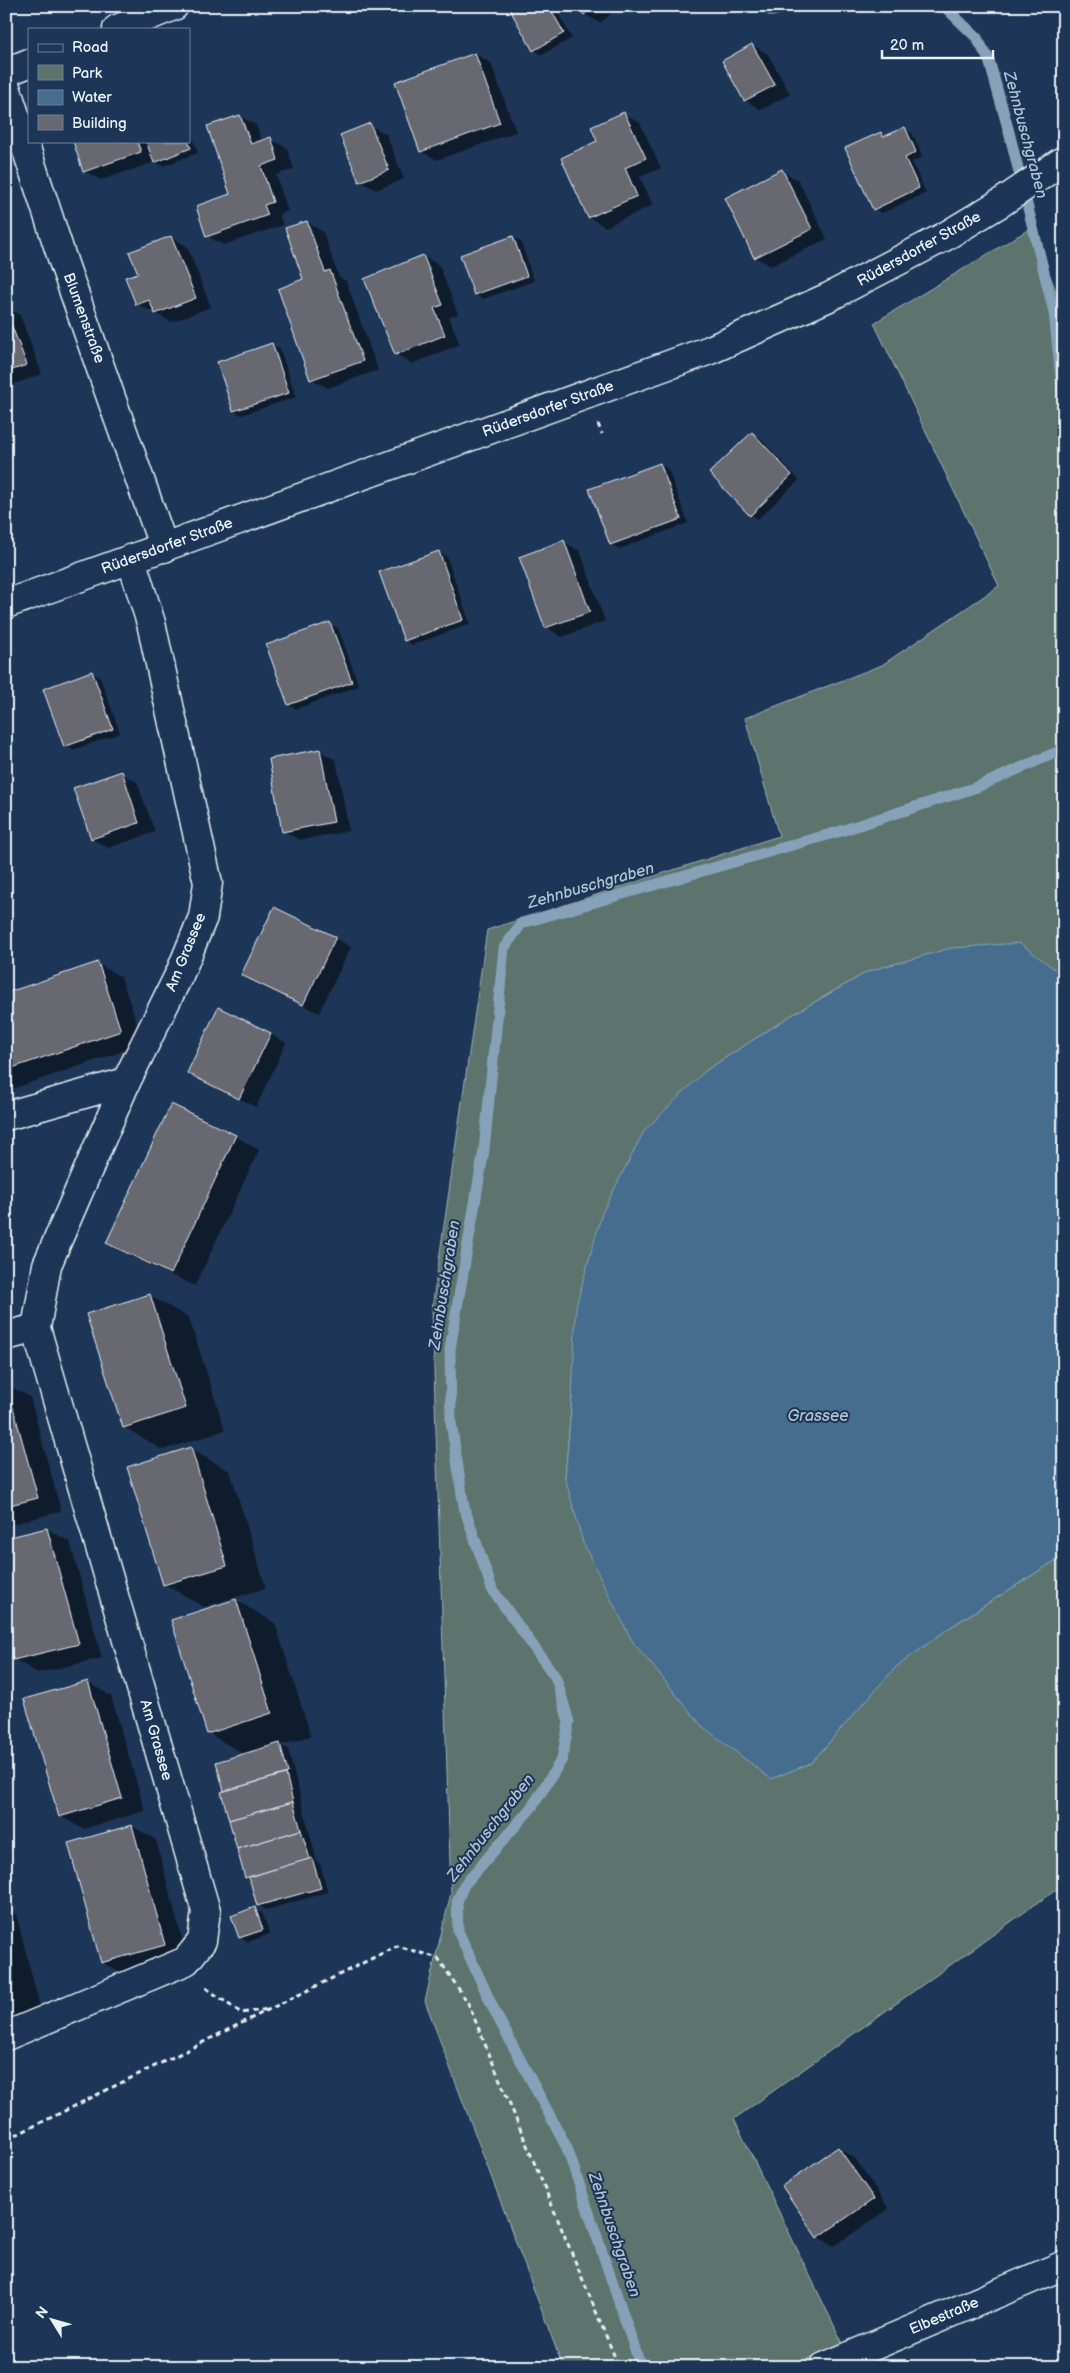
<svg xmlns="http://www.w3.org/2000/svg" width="1070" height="2373" font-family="'Balsamiq Sans',sans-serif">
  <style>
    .green { fill: #5c736e; stroke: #a2b2b3 }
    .water { fill: #466d8e; stroke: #87a2b8 }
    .shadow { fill: #0007 }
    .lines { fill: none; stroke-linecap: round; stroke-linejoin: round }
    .stream { stroke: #87a2b8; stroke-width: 11 }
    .building { fill: #676871; stroke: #e8f1f8 }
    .minor-casing { stroke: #e8f1f8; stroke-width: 31 }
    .path { stroke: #e8f1f8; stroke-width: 3; stroke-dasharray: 5 4; stroke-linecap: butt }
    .minor { stroke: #1d3557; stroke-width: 28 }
    .labels { text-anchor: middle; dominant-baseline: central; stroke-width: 4; stroke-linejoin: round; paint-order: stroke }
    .street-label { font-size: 15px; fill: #e8f1f8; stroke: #1d3557 }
    .water-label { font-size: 16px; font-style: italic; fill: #afc3d3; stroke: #1d3557 }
  </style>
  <rect width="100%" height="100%" fill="#1d3557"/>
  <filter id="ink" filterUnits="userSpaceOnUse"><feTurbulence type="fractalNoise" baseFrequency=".02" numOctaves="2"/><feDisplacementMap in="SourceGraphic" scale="10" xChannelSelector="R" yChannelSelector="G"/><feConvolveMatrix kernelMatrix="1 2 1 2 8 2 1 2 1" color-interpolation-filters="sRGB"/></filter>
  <g filter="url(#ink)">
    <path class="green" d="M1031,228L1064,311V1124L1056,1116L1057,1060L869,971L792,1015L705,1071L572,1397L565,1477L811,1763L894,1668L949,1628L1064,1555V1884L734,2119L843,2344L789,2367H563L425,2001L451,1893L432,1308L487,930L779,836L745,718L882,665L999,586L874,323Z"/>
    <path class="water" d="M1020,943L1061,974L1056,1116L1064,1124V1555L949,1628L895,1668L811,1763L771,1779L702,1726L632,1641L583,1543L565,1477L572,1397L576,1306L602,1213L644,1131L705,1071L792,1015L869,971L951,948Z"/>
    <g class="shadow">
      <path d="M514,6H554L572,38L542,55L534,50Z"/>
      <path d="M578,6H621L600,23L584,14Z"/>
      <path d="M752,45L768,54L790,94L761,110L745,100L724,61Z"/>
      <path d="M475,54L491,63L516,132L437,160L421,151Z"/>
      <path d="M624,113L640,123L661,168L640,177L653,205L605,227L589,217L598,142Z"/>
      <path d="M240,116L256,125L262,142L270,139L287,148L294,169L276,175L288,211L279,214L283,225L223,245L207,236L232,195Z"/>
      <path d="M370,125L386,134L404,179L376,190L360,181Z"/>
      <path d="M189,128L198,153L163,166L155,162L101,180L84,171L74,141H189Z"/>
      <path d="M904,129L912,133L923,157L912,162L926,193L882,213L874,209L881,134L887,137Z"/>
      <path d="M782,171L798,180L827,239L771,266L755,257Z"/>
      <path d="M307,222L323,232L339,277L346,281L378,370L328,388L311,379L305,280Z"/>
      <path d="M171,237L187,246L211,307L172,322L137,304L139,273Z"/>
      <path d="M513,237L521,242L534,281L483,299L475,295Z"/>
      <path d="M423,256L439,265L458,314L449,317L460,344L412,364L396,354Z"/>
      <path d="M6,307L20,315L42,374L6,387Z"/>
      <path d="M272,345L280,349L296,397L242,415L234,411Z"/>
      <path d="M752,434L760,438L799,480L758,519L751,515Z"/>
      <path d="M660,464L668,469L688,523L619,549L611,544Z"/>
      <path d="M564,542L580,551L605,621L562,637L546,627Z"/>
      <path d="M439,552L447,557L470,624L412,645L405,640Z"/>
      <path d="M330,624L338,628L359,686L296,709L289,705Z"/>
      <path d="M92,673L100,677L120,733L73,750L65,746Z"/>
      <path d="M320,751L336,760L349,831L300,840L284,831Z"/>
      <path d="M121,773L137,782L155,832L108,848L92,839Z"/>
      <path d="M335,938L351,947L319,1013L242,975Z"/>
      <path d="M98,964L121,977L144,1044L6,1091V995Z"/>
      <path d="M270,1034L286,1043L256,1107L188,1073Z"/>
      <path d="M235,1136L259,1150L195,1286L130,1256L107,1243Z"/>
      <path d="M149,1295L189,1318L225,1430L163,1450L124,1427Z"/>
      <path d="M6,1384L30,1397L61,1511L6,1526Z"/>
      <path d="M190,1449L230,1471L266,1588L204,1607L164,1584Z"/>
      <path d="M47,1529L70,1542L102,1658L38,1673L14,1659Z"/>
      <path d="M236,1600L275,1623L311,1736L281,1745L288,1749L317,1862L320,1864L328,1892L266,1910L258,1905L250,1879L246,1877L217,1763L245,1755L208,1733Z"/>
      <path d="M87,1682L111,1696L145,1811L83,1829L60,1816Z"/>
      <path d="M132,1826L156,1840L187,1958L125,1976L102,1962Z"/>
      <path d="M6,1909L16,1914L46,2030L6,2040Z"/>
      <path d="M255,1909L262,1913L270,1934L248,1942L240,1937Z"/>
      <path d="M839,2149L855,2158L889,2209L834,2246L818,2237Z"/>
    </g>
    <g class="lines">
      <g class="stream">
        <path d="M764,6L772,11L796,6"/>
        <path d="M944,6L977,38L989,60L1009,132L1054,312L1064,406"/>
        <path d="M641,2367L567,2148L496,2014L458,1931L457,1902L464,1885L532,1807L562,1759L569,1722L556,1678L492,1589L464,1507L451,1422L450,1349L484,1150L504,948L522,923L841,831L977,787L1064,749"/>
      </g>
    </g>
    <g class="building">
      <path d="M511,6H549L564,33L533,51L509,8Z"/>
      <path d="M576,6H594L584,15Z"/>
      <path d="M752,44L775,85L744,101L722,61Z"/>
      <path d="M475,53L500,123L420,152L395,82Z"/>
      <path d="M624,112L646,158L625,168L637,196L588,218L561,158L597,141L591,127Z"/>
      <path d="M240,115L251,144L271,137L278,160L261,166L273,202L264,205L268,215L206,237L196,206L230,194L207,126Z"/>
      <path d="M370,123L389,170L359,182L340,135Z"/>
      <path d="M905,127L916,152L905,158L919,188L873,210L845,148L881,132L883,137Z"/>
      <path d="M73,141H137L141,152L83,172Z"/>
      <path d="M146,141H188L191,148L154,163Z"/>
      <path d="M782,169L812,229L754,258L725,198Z"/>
      <path d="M307,221L325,272L330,270L363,361L310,380L278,289L303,279L285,228Z"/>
      <path d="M171,236L196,298L155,314L149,300L136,305L125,277L138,273L129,252Z"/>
      <path d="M513,236L527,276L474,295L460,255Z"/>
      <path d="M423,255L443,305L434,308L445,335L395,355L364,279Z"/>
      <path d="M6,311L27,365L6,372Z"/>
      <path d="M272,343L289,393L233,411L217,362Z"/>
      <path d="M752,432L792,475L750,516L709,473Z"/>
      <path d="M660,463L681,519L610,545L589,489Z"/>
      <path d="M564,540L590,612L545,628L519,557Z"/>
      <path d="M439,551L463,620L404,641L379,572Z"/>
      <path d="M330,622L352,682L288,705L266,645Z"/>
      <path d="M92,671L113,729L64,747L43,689Z"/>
      <path d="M320,749L334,822L282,832L269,759Z"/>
      <path d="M122,771L139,823L91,839L73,788Z"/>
      <path d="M274,907L336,937L303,1005L241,975Z"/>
      <path d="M98,962L121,1031L6,1070V993Z"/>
      <path d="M218,1007L271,1033L239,1099L187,1073Z"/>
      <path d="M171,1104L236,1135L171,1274L106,1243Z"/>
      <path d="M150,1294L186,1408L123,1428L86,1314Z"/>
      <path d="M6,1382L38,1498L6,1506Z"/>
      <path d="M191,1447L227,1566L163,1585L127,1467Z"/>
      <path d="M47,1528L79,1644L13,1660L6,1635V1538Z"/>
      <path d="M236,1599L272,1713L207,1734L171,1620Z"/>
      <path d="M88,1681L122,1798L59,1817L24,1699Z"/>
      <path d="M280,1743L288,1773L224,1791L216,1762Z"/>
      <path d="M286,1774L293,1802L229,1820L221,1792Z"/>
      <path d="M293,1802L301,1830L237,1849L229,1820Z"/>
      <path d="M132,1825L165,1945L101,1963L68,1843Z"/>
      <path d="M301,1830L310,1859L245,1878L237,1849Z"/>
      <path d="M312,1858L321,1888L257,1906L249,1877Z"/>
      <path d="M255,1907L263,1930L239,1938L231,1916Z"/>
      <path d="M838,2147L874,2199L817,2238L782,2186Z"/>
      <path d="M1064,2361V2367H1050Z"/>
    </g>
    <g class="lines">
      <g class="minor-casing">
        <g id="minor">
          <path d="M117,29L174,6"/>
          <path d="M6,72L29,63"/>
          <path d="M6,87L64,264L164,548"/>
          <path d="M6,604L710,350L829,297L944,237L1002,202L1064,160"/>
          <path d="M6,1116L126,1082"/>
          <path d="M6,1336L36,1328"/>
          <path d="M6,2036L186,1961L202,1941L206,1911L36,1328L47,1265L126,1082L180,973L203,917L208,883L151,623L131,559"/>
          <path d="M824,2367L1064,2265"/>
        </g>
      </g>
      <g class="path">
        <path d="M598,424L602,434"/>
        <path d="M206,1988L241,2013L269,2009"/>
        <path d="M6,2135L18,2134L397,1946L438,1958L468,2003L619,2367"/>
      </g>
      <use href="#minor" class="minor"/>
    </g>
  </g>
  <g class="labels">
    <g class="street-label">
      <text transform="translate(919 249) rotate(-29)">Rüdersdorfer Straße</text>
      <text transform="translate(84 318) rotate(70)">Blumenstraße</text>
      <text transform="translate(548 409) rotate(-20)">Rüdersdorfer Straße</text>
      <text transform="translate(167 546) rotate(-20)">Rüdersdorfer Straße</text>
      <text transform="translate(186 952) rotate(-68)">Am Grassee</text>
      <text transform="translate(156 1740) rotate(74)">Am Grassee</text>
      <text transform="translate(944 2316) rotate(-23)">Elbestraße</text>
    </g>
    <g class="water-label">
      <text transform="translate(1025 135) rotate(75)">Zehnbuschgraben</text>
      <text transform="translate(591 886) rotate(-16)">Zehnbuschgraben</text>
      <text transform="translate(445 1285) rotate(-81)">Zehnbuschgraben</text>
      <text x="818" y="1416">Grassee</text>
      <text transform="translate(491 1828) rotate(-52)">Zehnbuschgraben</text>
      <text transform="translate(614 2235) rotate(71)">Zehnbuschgraben</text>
    </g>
  </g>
  <rect width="1070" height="2373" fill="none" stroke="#1d3557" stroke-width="25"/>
  <rect x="12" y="12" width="1045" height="2348" fill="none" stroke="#e8f1f8" stroke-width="2" filter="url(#ink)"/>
  <rect x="28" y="28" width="162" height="115" fill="#1d3557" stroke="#6e8097"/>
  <rect x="38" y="44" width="25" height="8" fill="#1d3557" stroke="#6e8097"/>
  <text x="72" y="52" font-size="15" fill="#e8f1f8">Road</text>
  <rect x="38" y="65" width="25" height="15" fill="#5c736e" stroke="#6e8097"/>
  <text x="72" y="78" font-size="15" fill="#e8f1f8">Park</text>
  <rect x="38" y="90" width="25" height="15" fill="#466d8e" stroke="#6e8097"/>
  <text x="72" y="102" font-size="15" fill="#e8f1f8">Water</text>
  <rect x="38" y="115" width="25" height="15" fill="#676871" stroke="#6e8097"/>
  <text x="72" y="128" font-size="15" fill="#e8f1f8">Building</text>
  <g transform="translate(52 2320) rotate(307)" stroke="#1d3557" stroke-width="4" paint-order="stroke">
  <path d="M0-4L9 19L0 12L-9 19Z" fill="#e8f1f8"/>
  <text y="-8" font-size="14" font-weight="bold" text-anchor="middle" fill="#e8f1f8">N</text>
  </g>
  <path d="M882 50v8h111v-8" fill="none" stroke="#e8f1f8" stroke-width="2.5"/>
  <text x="890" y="50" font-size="15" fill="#e8f1f8" stroke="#1d3557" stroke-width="4" paint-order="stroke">20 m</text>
</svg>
